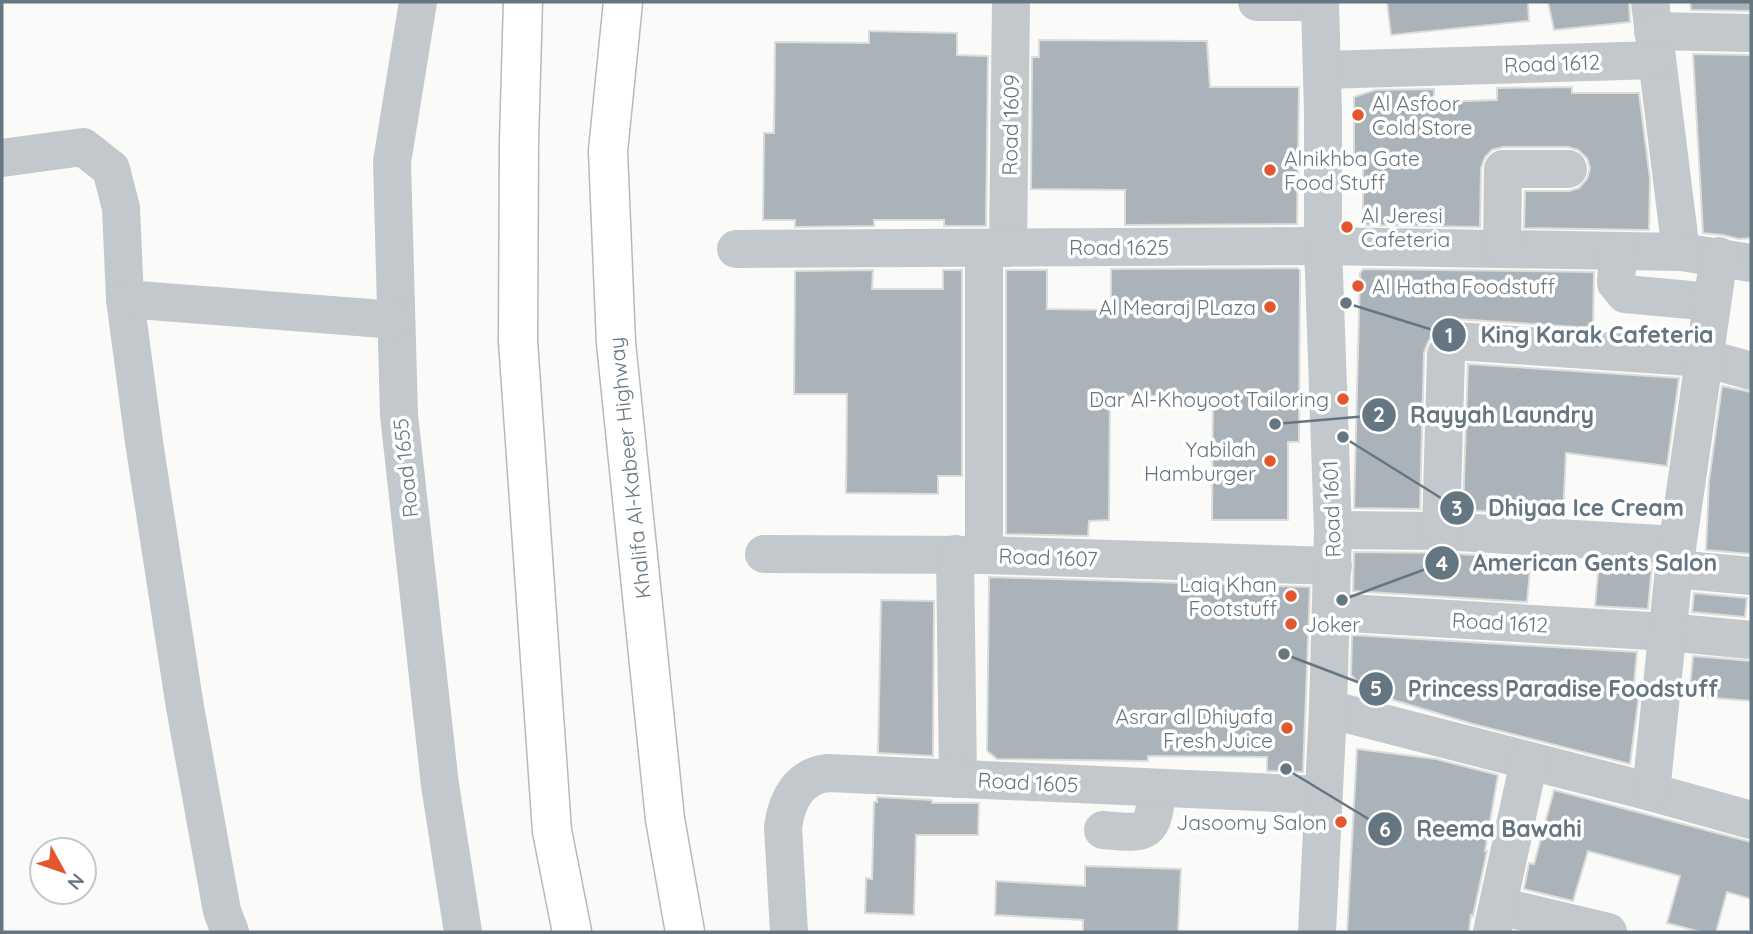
<svg xmlns="http://www.w3.org/2000/svg" width="1753" height="934" font-family="Quicksand,sans-serif">
  <style>
    .building { fill: #aab3b9; stroke: #dcdcda; stroke-width: 2 }
    .lines { fill: none; stroke-linecap: round; stroke-linejoin: round }
    .major-casing { stroke: #b5babe; stroke-width: 41 }
    .minor { stroke: #c3c8cc; stroke-width: 38 }
    .major { stroke: #fff; stroke-width: 38 }
    .poi-dot { fill: #e4572e; stroke: #fff; stroke-width: 2.5 }
    .labels { text-anchor: middle; dominant-baseline: central; stroke-width: 7; stroke-linejoin: round; paint-order: stroke }
    .street-label { font-size: 21px; fill: #657683; stroke: #fff }
    .poi-label { font-size: 21px; fill: #657683; stroke: #fff; text-anchor: end }
    .leader { fill: none; stroke: #657683; stroke-width: 2.5 }
    .callout-dot { fill: #657683; stroke: #fff; stroke-width: 2.5 }
    .mark-label { font-size: 21px; text-anchor: middle; font-weight: bold; fill: #fff }
    .callout-label { font-size: 23px; text-anchor: middle; font-weight: bold; fill: #657683; stroke: #fff; stroke-width: 7; stroke-linejoin: round; paint-order: stroke }
  </style>
  <rect width="100%" height="100%" fill="#fafaf8"/>
  <g class="building">
    <path d="M1387,2H1528L1529,21L1391,35Z"/>
    <path d="M1548,2H1629L1630,22L1554,30Z"/>
    <path d="M1690,2H1751V11L1691,10Z"/>
    <path d="M869,31L957,33V55L988,56L986,226H944V220H874V226L795,227V220H763L764,133H774L775,42L869,43Z"/>
    <path d="M1039,40L1207,41L1210,87H1299L1297,224L1125,225V190L1031,189L1032,57H1039Z"/>
    <path d="M1693,54L1751,55V238L1739,239L1723,235L1703,233Z"/>
    <path d="M1572,87V93H1639L1650,179L1649,230L1524,228L1525,191H1569L1579,188L1587,179L1590,168L1587,158L1578,150L1568,147H1503L1492,150L1485,157L1481,168L1480,227L1363,225V165L1354,166V97L1375,90L1434,89V102L1497,100V88Z"/>
    <path d="M1297,268L1300,270L1299,442H1288V520H1212L1213,396H1110L1109,520L1089,521L1088,536L1006,534V270H1047V309L1111,310V269Z"/>
    <path d="M1363,269L1594,272L1593,328L1456,319L1446,321L1437,329L1428,342L1424,353L1420,509L1354,508L1360,273Z"/>
    <path d="M873,270L872,289H943V270H962V476H938V494L846,493L847,394H794L795,271Z"/>
    <path d="M1468,364L1679,378L1667,466L1566,453L1563,516L1463,510Z"/>
    <path d="M1722,386L1751,392V554L1706,550L1709,481Z"/>
    <path d="M1354,552L1440,553L1531,558L1527,602L1353,591Z"/>
    <path d="M1599,562L1652,565L1648,609L1595,606Z"/>
    <path d="M989,577L1310,587L1303,772L1267,771V757L1148,756V761L997,759L987,751Z"/>
    <path d="M1694,593L1747,598L1745,617L1692,612Z"/>
    <path d="M881,600L934,601L933,756L878,753Z"/>
    <path d="M1352,635L1637,652L1633,694L1639,695L1630,764L1473,724L1367,692L1351,675Z"/>
    <path d="M1693,656L1751,661V701L1689,696Z"/>
    <path d="M1357,749L1436,759L1498,775L1485,851H1487L1473,916L1471,915L1469,932H1347Z"/>
    <path d="M1554,790L1751,842V899L1727,892L1716,932H1701L1667,923L1680,876L1588,851L1573,901L1524,889L1529,863L1534,864Z"/>
    <path d="M877,797L932,800V803H979L978,835H916L914,915L865,913L866,878L872,879L874,802H877Z"/>
    <path d="M1085,866L1181,869L1178,932H1083V920L995,915L996,881L1085,886Z"/>
  </g>
  <g class="lines">
    <g class="major-casing">
      <g id="major">
        <path d="M523,2L519,141L518,341L552,831L572,932"/>
        <path d="M623,2L608,151L616,343L665,819L685,932"/>
      </g>
    </g>
    <g class="minor">
      <path d="M418,2L392,162L399,415L440,785L463,932"/>
      <path d="M1257,2H1320"/>
      <path d="M1650,2L1681,252"/>
      <path d="M1653,31L1751,33"/>
      <path d="M1323,70L1656,60"/>
      <path d="M2,158L83,147L111,169L121,208L125,299L144,442L185,707L222,911L230,932"/>
      <path d="M1008,248L1011,2"/>
      <path d="M736,249L1323,246L1681,252L1751,263"/>
      <path d="M1502,249L1503,169H1568"/>
      <path d="M1618,251L1616,283L1625,294L1712,302"/>
      <path d="M125,299L396,320"/>
      <path d="M1333,530L1441,531L1677,545"/>
      <path d="M1441,531L1446,354L1455,341L1705,358L1751,371"/>
      <path d="M764,554L984,555L1333,566"/>
      <path d="M955,554L958,779"/>
      <path d="M984,555V248"/>
      <path d="M1674,569L1751,576"/>
      <path d="M1332,612L1667,632L1751,640"/>
      <path d="M1328,709L1651,792L1751,820"/>
      <path d="M1651,792L1674,569L1719,256"/>
      <path d="M1103,830C1148,834 1153,836 1157,788"/>
      <path d="M1499,906L1608,932"/>
      <path d="M789,932L783,827C787,799 799,776 828,773L1323,795"/>
      <path d="M1317,932L1328,709L1333,530L1323,246V113L1320,2"/>
      <path d="M1492,932L1529,761"/>
    </g>
    <use href="#major" class="major"/>
  </g>
  <g class="poi-dot">
    <circle cx="1358" cy="115" r="7"/>
    <circle cx="1270" cy="170" r="7"/>
    <circle cx="1347" cy="227" r="7"/>
    <circle cx="1358" cy="286" r="7"/>
    <circle cx="1270" cy="307" r="7"/>
    <circle cx="1343" cy="399" r="7"/>
    <circle cx="1270" cy="461" r="7"/>
    <circle cx="1291" cy="596" r="7"/>
    <circle cx="1291" cy="624" r="7"/>
    <circle cx="1287" cy="728" r="7"/>
    <circle cx="1341" cy="822" r="7"/>
  </g>
  <g class="labels">
    <g class="street-label">
      <text transform="translate(1552 63) rotate(-2)">Road 1612</text>
      <text transform="translate(1010 125) rotate(-89)">Road 1609</text>
      <text x="1119" y="247">Road 1625</text>
      <text transform="translate(405 468) rotate(-96)">Road 1655</text>
      <text transform="translate(629 468) rotate(-96)">Khalifa Al-Kabeer Highway</text>
      <text transform="translate(1331 509) rotate(-92)">Road 1601</text>
      <text transform="translate(1048 557) rotate(2)">Road 1607</text>
      <text transform="translate(1500 622) rotate(3)">Road 1612</text>
      <text transform="translate(1028 782) rotate(3)">Road 1605</text>
    </g>
    <g class="poi-label">
      <text x="1372" y="103" text-anchor="start">Al Asfoor<tspan x="1372" dy="24">Cold Store</tspan></text>
      <text x="1284" y="158" text-anchor="start">Alnikhba Gate<tspan x="1284" dy="24">Food Stuff</tspan></text>
      <text x="1361" y="215" text-anchor="start">Al Jeresi<tspan x="1361" dy="24">Cafeteria</tspan></text>
      <text x="1372" y="286" text-anchor="start">Al Hatha Foodstuff</text>
      <text x="1256" y="307">Al Mearaj PLaza</text>
      <text x="1329" y="399">Dar Al-Khoyoot Tailoring</text>
      <text x="1256" y="449">Yabilah<tspan x="1256" dy="24">Hamburger</tspan></text>
      <text x="1277" y="584">Laiq Khan<tspan x="1277" dy="24">Footstuff</tspan></text>
      <text x="1305" y="624" text-anchor="start">Joker</text>
      <text x="1273" y="716">Asrar al Dhiyafa<tspan x="1273" dy="24">Fresh Juice</tspan></text>
      <text x="1327" y="822">Jasoomy Salon</text>
    </g>
  </g>
  <path class="leader" d="M1346 303L1449 335M1275 424L1379 415M1343 437L1457 508M1342 600L1442 563M1284 654L1376 689M1286 769L1385 829"/>
  <g class="callout-dot">
    <circle cx="1346" cy="303" r="7"/>
    <circle cx="1275" cy="424" r="7"/>
    <circle cx="1343" cy="437" r="7"/>
    <circle cx="1342" cy="600" r="7"/>
    <circle cx="1284" cy="654" r="7"/>
    <circle cx="1286" cy="769" r="7"/>
    <circle cx="1449" cy="335" r="18"/>
    <circle cx="1379" cy="415" r="18"/>
    <circle cx="1457" cy="508" r="18"/>
    <circle cx="1442" cy="563" r="18"/>
    <circle cx="1376" cy="689" r="18"/>
    <circle cx="1385" cy="829" r="18"/>
  </g>
  <g class="mark-label">
    <text x="1449" y="343">1</text>
    <text x="1379" y="422">2</text>
    <text x="1457" y="516">3</text>
    <text x="1442" y="571">4</text>
    <text x="1376" y="696">5</text>
    <text x="1385" y="837">6</text>
  </g>
  <g class="callout-label">
    <text x="1597" y="343">King Karak Cafeteria</text>
    <text x="1502" y="423">Rayyah Laundry</text>
    <text x="1586" y="516">Dhiyaa Ice Cream</text>
    <text x="1595" y="571">American Gents Salon</text>
    <text x="1563" y="697">Princess Paradise Foodstuff</text>
    <text x="1499" y="837">Reema Bawahi</text>
  </g>
  <rect width="1753" height="934" fill="none" stroke="#657683" stroke-width="7"/>
  <g transform="translate(63 871) rotate(130)"><circle r="33" fill="#ffffff" stroke="#c1c8cd" stroke-width="2"/>
  <path d="M0-5L12 26L0 18L-12 26Z" fill="#e4572e"/>
  <text y="-10" font-size="19" font-weight="bold" text-anchor="middle" fill="#657683">N</text>
  </g>
</svg>
